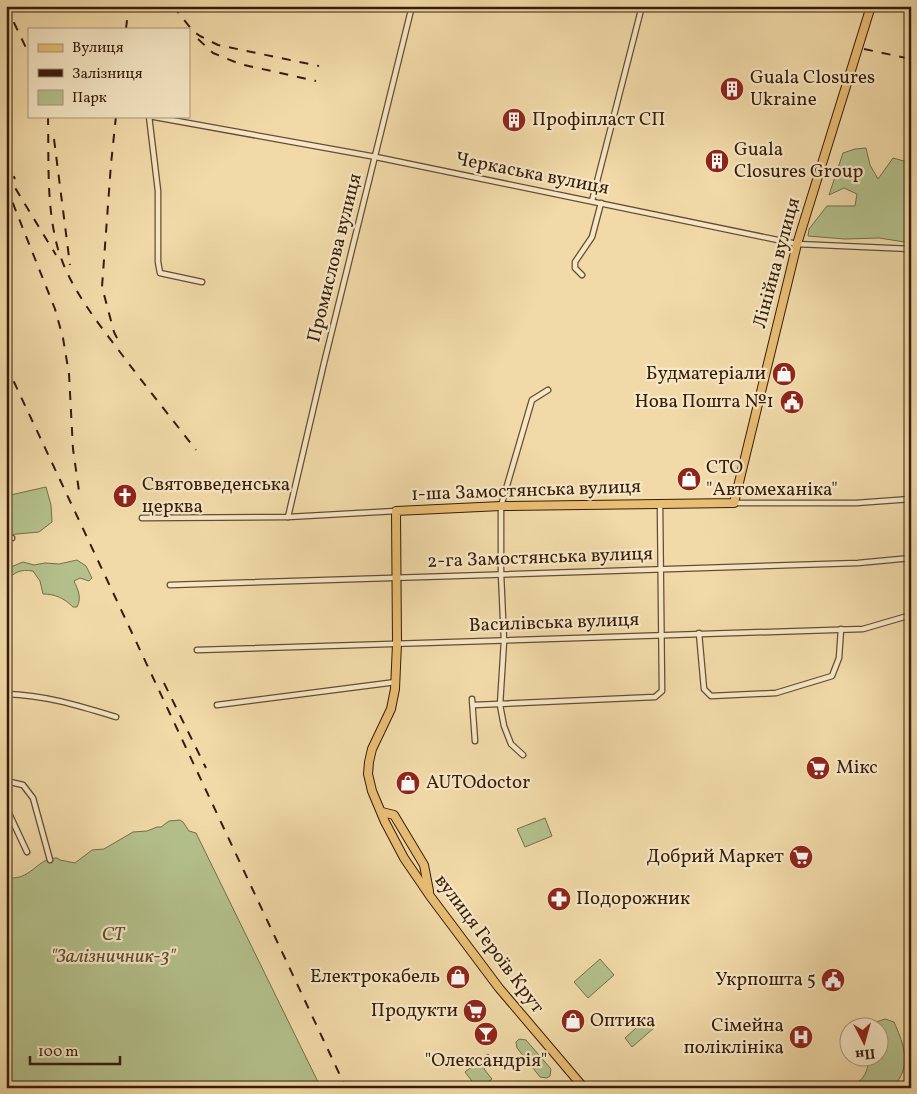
<svg xmlns="http://www.w3.org/2000/svg" width="917" height="1094" font-family="Vollkorn,serif">
  <style>
    .green { fill: #b4c18c; stroke: #756e4b }
    .lines { fill: none; stroke-linecap: round; stroke-linejoin: round }
    .street-casing { stroke: #654c32; stroke-width: 7 }
    .primary-casing { stroke: #361c0a; stroke-width: 10 }
    .street { stroke: #f6e7c6; stroke-width: 4.5 }
    .primary { stroke: #e8bd74; stroke-width: 8 }
    .rail { stroke: #361c0a; stroke-width: 2; stroke-dasharray: 9 9; stroke-linecap: butt }
    .labels { text-anchor: middle; dominant-baseline: central; stroke-width: 4.5; stroke-linejoin: round; paint-order: stroke }
    .poi-label { font-size: 19px; fill: #361c0a; stroke: #f6e7c6; text-anchor: start }
    .street-label { font-size: 19px; fill: #361c0a; stroke: #f6e7c6 }
    .park-label { font-size: 19px; font-style: italic; fill: #5c4e31; stroke: #f6e7c6 }
  </style>
  <rect width="100%" height="100%" fill="#f1daa8"/>
  <filter id="stains"><feTurbulence type="fractalNoise" baseFrequency=".004" numOctaves="4"/><feColorMatrix values="0 0 0 0 .2 0 0 0 0 .09 0 0 0 0 .02 0 0 0 .5 -.17"/></filter>
  <radialGradient id="worn" r=".72"><stop offset=".6" stop-color="#630" stop-opacity="0"/><stop offset="1" stop-color="#630" stop-opacity=".3"/></radialGradient>
  <g class="green">
    <path d="M866,148L870,165L878,179L893,158L911,163V243L879,238L845,239L808,236L809,229L827,206H855L857,194L844,188L829,195L843,153L855,149Z"/>
    <path d="M46,487L51,505L52,522L39,532L6,535V496Z"/>
    <path d="M77,560L86,566L92,578L89,581L80,578L74,581C78,590 82,597 77,607H73C64,598 55,594 43,594L40,581L33,571C20,569 15,572 6,581V569L23,562L34,565L45,563L59,564Z"/>
    <path d="M545,818L552,836L525,847L517,829Z"/>
    <path d="M180,820L183,822L189,831L196,833L321,1088H6V877C30,883 37,857 57,858L60,860L75,863L92,850L104,849L133,832L147,831L157,827H161L169,821Z"/>
    <path d="M600,959L614,975L588,998L574,982Z"/>
    <path d="M647,1018L655,1027L632,1047L625,1038Z"/>
    <path d="M885,1019L894,1022C902,1040 911,1061 899,1079C897,1083 893,1085 891,1088H852C864,1078 869,1072 868,1057L880,1056V1026H867V1025Z"/>
    <path d="M519,1039L526,1040L551,1069L550,1076L547,1078L540,1077L517,1048L516,1042Z"/>
    <path d="M488,1054L492,1059L486,1065L484,1069L492,1079L487,1083L490,1088H477L465,1072Z"/>
  </g>
  <g class="lines">
    <g class="street-casing">
      <g id="street">
        <path d="M592,201L642,6"/>
        <path d="M582,275L575,268V262L592,237L601,203"/>
        <path d="M202,282L160,273L158,262V191L149,116L376,157L797,244L911,249"/>
        <path d="M734,503H856L911,499"/>
        <path d="M288,517L324,363L412,6"/>
        <path d="M142,518L288,517L396,511"/>
        <path d="M6,538H12"/>
        <path d="M6,584L8,578"/>
        <path d="M170,585L858,563L911,558"/>
        <path d="M699,633L704,689L711,696L776,693L832,676L839,658L841,629"/>
        <path d="M197,650L863,629L911,615"/>
        <path d="M6,694C45,695 80,706 116,717"/>
        <path d="M472,699L475,741"/>
        <path d="M217,705L396,682"/>
        <path d="M474,705L655,697L662,691L660,504"/>
        <path d="M523,755L511,744L504,726L500,705L504,641L501,574V506L532,400L548,390"/>
        <path d="M6,781L23,785L33,798L50,860"/>
        <path d="M6,807L27,852"/>
      </g>
    </g>
    <g class="primary-casing">
      <g id="primary">
        <path d="M382,812L394,815L424,865L429,891"/>
        <path d="M584,1088L499,988L430,896L404,858L385,822L372,791L368,774L369,762L372,749L391,709L395,689L397,644L396,511L501,506L734,503L797,244L871,6"/>
      </g>
    </g>
    <use href="#street" class="street"/>
    <use href="#primary" class="primary"/>
    <g class="rail">
      <path d="M6,6L29,54"/>
      <path d="M173,6L193,31L200,36L218,45L319,66"/>
      <path d="M126,29L127,20"/>
      <path d="M198,39L213,53L240,64L316,81"/>
      <path d="M864,49L911,59"/>
      <path d="M48,116C49,161 46,206 58,249C70,289 99,324 123,356C147,388 172,419 196,450"/>
      <path d="M116,116L111,164L102,287L114,332L121,346"/>
      <path d="M54,139L70,265"/>
      <path d="M6,160L15,179"/>
      <path d="M6,173L56,255"/>
      <path d="M6,186L55,309L63,338L69,374L73,449L80,498"/>
      <path d="M6,365L346,1088"/>
      <path d="M164,683L206,768"/>
    </g>
  </g>
  <defs>
    <g id="building-disc" transform="scale(1.25)"><circle r="9.5" fill="#8f2418" stroke="#f6e7c6"/><path d="M-4-6H4V6H1V3H-1V6H-4ZM-2.5-4.3h1.7v1.8h-1.7ZM.8-4.3h1.7v1.8H.8ZM-2.5-1h1.7V.8h-1.7ZM.8-1h1.7V.8H.8Z" fill="#fff"/></g>
    <g id="shop-disc" transform="scale(1.25)"><circle r="9.5" fill="#8f2418" stroke="#f6e7c6"/><path d="M-5-2.5h2.3a2.7 3.5 0 0 1 5.4 0H5L5.5 6h-11ZM-1.5-2.5h3a1.5 2.3 0 0 0-3 0Z" fill="#fff"/></g>
    <g id="civic-disc" transform="scale(1.25)"><circle r="9.5" fill="#8f2418" stroke="#f6e7c6"/><path d="M-.6-6.5H3V-4.5H.6V-3L4-1V1h2V6H-6V1h2V-1L-.6-3ZM-1.2 2.5V6h2.4V2.5Z" fill="#fff"/></g>
    <g id="church-disc" transform="scale(1.25)"><circle r="9.5" fill="#8f2418" stroke="#f6e7c6"/><path d="M-1.2-6h2.4v3.5h3.3v2.4h-3.3V6h-2.4V-.1h-3.3v-2.4h3.3Z" fill="#fff"/></g>
    <g id="supermarket-disc" transform="scale(1.25)"><circle r="9.5" fill="#8f2418" stroke="#f6e7c6"/><path d="M-6-5.5h2.5l.6 2H6L4.5 2H-2.5L-4.4-4H-6ZM-1.5 3.2a1.3 1.3 0 1 0 .1 0ZM3 3.2a1.3 1.3 0 1 0 .1 0Z" fill="#fff"/></g>
    <g id="pharmacy-disc" transform="scale(1.25)"><circle r="9.5" fill="#8f2418" stroke="#f6e7c6"/><path d="M-2-6h4v4h4v4h-4v4h-4v-4h-4v-4h4Z" fill="#fff"/></g>
    <g id="bar-disc" transform="scale(1.25)"><circle r="9.5" fill="#8f2418" stroke="#f6e7c6"/><path d="M-6-5H6L.8 .8V4.5H3.5V6h-7V4.5H-.8V.8Z" fill="#fff"/></g>
    <g id="hospital-disc" transform="scale(1.25)"><circle r="9.5" fill="#8f2418" stroke="#f6e7c6"/><path d="M-5-5h3v3.5h4V-5h3V5h-3V1.5h-4V5h-3Z" fill="#fff"/></g>
  </defs>
  <g fill-rule="evenodd">
    <use href="#building-disc" x="732" y="89"/>
    <use href="#building-disc" x="514" y="120"/>
    <use href="#building-disc" x="717" y="161"/>
    <use href="#shop-disc" x="784" y="374"/>
    <use href="#civic-disc" x="792" y="402"/>
    <use href="#shop-disc" x="689" y="479"/>
    <use href="#church-disc" x="125" y="496"/>
    <use href="#supermarket-disc" x="818" y="768"/>
    <use href="#shop-disc" x="408" y="783"/>
    <use href="#supermarket-disc" x="801" y="857"/>
    <use href="#pharmacy-disc" x="559" y="899"/>
    <use href="#shop-disc" x="458" y="977"/>
    <use href="#civic-disc" x="833" y="980"/>
    <use href="#supermarket-disc" x="475" y="1011"/>
    <use href="#shop-disc" x="573" y="1021"/>
    <use href="#bar-disc" x="486" y="1034"/>
    <use href="#hospital-disc" x="801" y="1037"/>
  </g>
  <g class="labels">
    <g class="poi-label">
      <text x="750" y="78">Guala Closures<tspan x="750" dy="22">Ukraine</tspan></text>
      <text x="532" y="120">Профіпласт СП</text>
      <text x="734" y="150">Guala<tspan x="734" dy="22">Closures Group</tspan></text>
      <text x="766" y="374" text-anchor="end">Будматеріали</text>
      <text x="774" y="402" text-anchor="end">Нова Пошта №1</text>
      <text x="706" y="468">СТО<tspan x="706" dy="22">"Автомеханіка"</tspan></text>
      <text x="142" y="485">Святовведенська<tspan x="142" dy="22">церква</tspan></text>
      <text x="836" y="768">Мікс</text>
      <text x="426" y="783">AUTOdoctor</text>
      <text x="784" y="857" text-anchor="end">Добрий Маркет</text>
      <text x="576" y="899">Подорожник</text>
      <text x="440" y="977" text-anchor="end">Електрокабель</text>
      <text x="816" y="980" text-anchor="end">Укрпошта 5</text>
      <text x="458" y="1011" text-anchor="end">Продукти</text>
      <text x="590" y="1021">Оптика</text>
      <text x="784" y="1026" text-anchor="end">Сімейна<tspan x="784" dy="22">поліклініка</tspan></text>
      <text x="486" y="1061" text-anchor="middle">"Олександрія"</text>
    </g>
    <g class="street-label">
      <text transform="translate(532 174) rotate(11)">Черкаська вулиця</text>
      <text transform="translate(335 258) rotate(-76)">Промислова вулиця</text>
      <text transform="translate(777 263) rotate(-75)">Лінійна вулиця</text>
      <text transform="translate(526 491) rotate(-2)">1-ша Замостянська вулиця</text>
      <text transform="translate(540 558) rotate(-2)">2-га Замостянська вулиця</text>
      <text transform="translate(554 623) rotate(-2)">Василівська вулиця</text>
      <text transform="translate(489 944) rotate(53)">вулиця Героїв Крут</text>
    </g>
    <g class="park-label">
      <text x="113" y="935">СТ<tspan x="113" dy="22">"Залізничник-3"</tspan></text>
    </g>
  </g>
  <rect width="917" height="1094" fill="none" stroke="#f1daa8" stroke-width="25"/>
  <rect x="8" y="8" width="902" height="1079" fill="none" stroke="#361c0a" stroke-width="2.5"/>
  <rect x="12" y="12" width="892" height="1069" fill="none" stroke="#361c0a"/>
  <rect x="28" y="28" width="162" height="90" fill="#f6e7c6" stroke="#a9967b"/>
  <rect x="38" y="44" width="25" height="8" fill="#e8bd74" stroke="#a9967b"/>
  <text x="72" y="52" font-size="15" fill="#361c0a">Вулиця</text>
  <rect x="38" y="69" width="25" height="8" fill="#361c0a" stroke="#a9967b"/>
  <text x="72" y="78" font-size="15" fill="#361c0a">Залізниця</text>
  <rect x="38" y="90" width="25" height="15" fill="#b4c18c" stroke="#a9967b"/>
  <text x="72" y="102" font-size="15" fill="#361c0a">Парк</text>
  <g transform="translate(864 1042) rotate(174)"><circle r="24" fill="#f6e7c6" stroke="#a9967b"/>
  <path d="M0-4L9 19L0 12L-9 19Z" fill="#8f2418"/>
  <text y="-8" font-size="14" font-weight="bold" text-anchor="middle" fill="#361c0a">Пн</text>
  </g>
  <path d="M30 1056v8h90v-8" fill="none" stroke="#361c0a" stroke-width="2.5"/>
  <text x="38" y="1056" font-size="15" fill="#361c0a" stroke="#f6e7c6" stroke-width="4" paint-order="stroke">100 m</text>
  <rect width="100%" height="100%" filter="url(#stains)"/>
  <rect width="100%" height="100%" fill="url(#worn)"/>
</svg>
